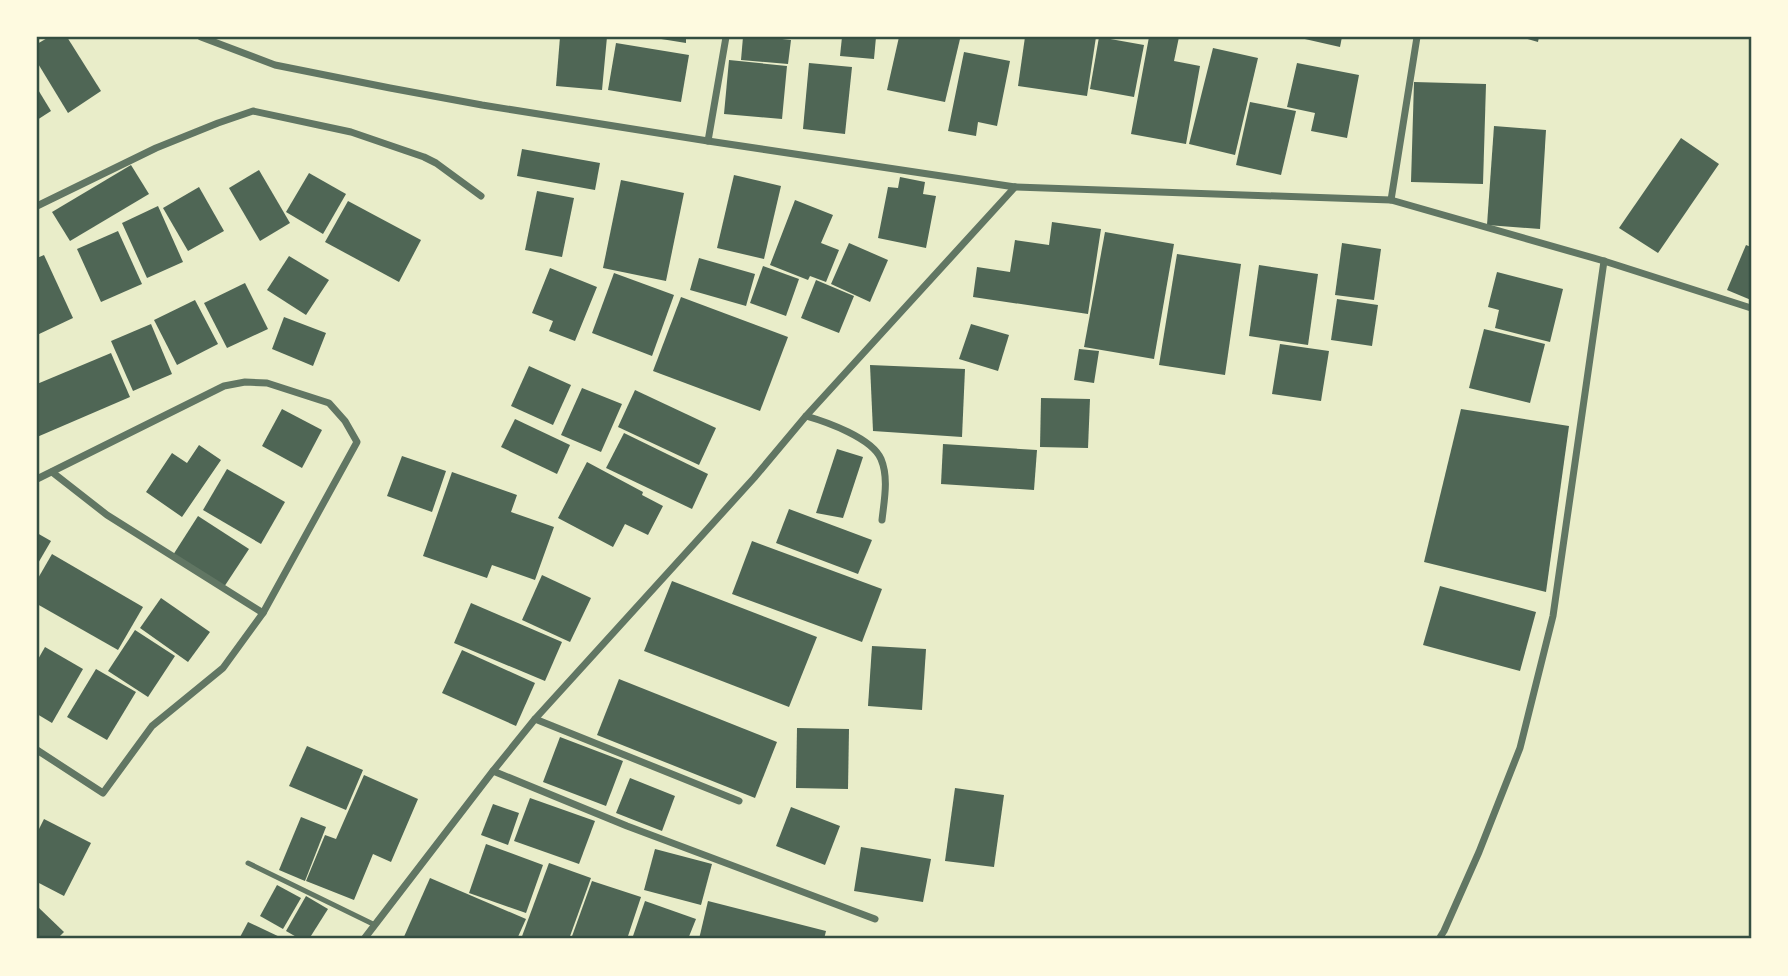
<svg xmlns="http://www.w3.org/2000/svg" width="1788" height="976" font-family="Montserrat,sans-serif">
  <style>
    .building { fill: #4f6655 }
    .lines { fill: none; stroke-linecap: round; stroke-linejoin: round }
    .service { stroke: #617663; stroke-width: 5 }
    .minor { stroke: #617663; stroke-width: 7 }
    .neatline { fill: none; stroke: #344e41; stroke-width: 2.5 }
  </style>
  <rect width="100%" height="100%" fill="#e9edc9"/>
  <g class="building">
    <path d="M49,37H67L101,91L68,113L37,62V44Z"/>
    <path d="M560,37H607L602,90L556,86Z"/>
    <path d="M655,37H686V43L655,38Z"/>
    <path d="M743,37H765L791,40L788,64L741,60Z"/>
    <path d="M842,37H876L874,59L840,56Z"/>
    <path d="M899,37H949L960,39L945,102L887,90Z"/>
    <path d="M1025,37H1096L1087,96L1018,86Z"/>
    <path d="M1099,37L1144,45L1134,97L1090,89Z"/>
    <path d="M1149,37H1179L1174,61L1200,66L1186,144L1131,134Z"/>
    <path d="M1296,37H1342L1340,47Z"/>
    <path d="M1520,37H1539L1538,42Z"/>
    <path d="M616,43L689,55L681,102L608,90Z"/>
    <path d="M1213,48L1258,58L1235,155L1189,144Z"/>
    <path d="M964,52L1010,61L997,126L978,122L976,136L948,131Z"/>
    <path d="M729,60L787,66L782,119L724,114Z"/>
    <path d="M809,63L852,67L845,134L803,129Z"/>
    <path d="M1297,63L1359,75L1347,138L1311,131L1315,113L1287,107Z"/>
    <path d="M1414,82L1486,84L1483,184L1411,182Z"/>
    <path d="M37,88L51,111L37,120Z"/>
    <path d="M1250,102L1296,111L1281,175L1236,165Z"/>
    <path d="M1494,126L1546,130L1540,229L1487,225Z"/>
    <path d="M1681,138L1719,164L1658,253L1619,228Z"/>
    <path d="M522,149L600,163L595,190L517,176Z"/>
    <path d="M131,165L149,194L70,241L52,212Z"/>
    <path d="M259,170L290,223L260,241L229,188Z"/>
    <path d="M309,173L346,194L323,234L286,212Z"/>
    <path d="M734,175L781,186L764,259L717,248Z"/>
    <path d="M900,177L925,182L923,194L936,196L926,248L878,238L888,187L898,188Z"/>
    <path d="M621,180L684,193L666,281L603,268Z"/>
    <path d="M199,187L224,231L188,251L163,208Z"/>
    <path d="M537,191L574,198L562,257L525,250Z"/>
    <path d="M795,200L833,215L821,243L839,250L826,282L810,276L808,280L770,265Z"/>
    <path d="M348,201L421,240L399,282L325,242Z"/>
    <path d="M158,206L183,262L147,278L122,223Z"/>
    <path d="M1052,222L1101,229L1088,314L973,297L977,267L1010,272L1015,240L1049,245Z"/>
    <path d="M118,231L142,284L101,302L77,249Z"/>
    <path d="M1105,232L1174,244L1154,359L1084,347Z"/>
    <path d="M849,243L888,260L870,302L831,284Z"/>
    <path d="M1342,243L1381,249L1374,300L1335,295Z"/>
    <path d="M1746,245L1751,247V300L1727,290Z"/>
    <path d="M1177,254L1241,264L1225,375L1159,365Z"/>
    <path d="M44,255L73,318L37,335V258Z"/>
    <path d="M289,256L329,280L306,315L267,290Z"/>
    <path d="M699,258L755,274L746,306L690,290Z"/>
    <path d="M1259,265L1318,274L1308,345L1249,336Z"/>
    <path d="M763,266L799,279L786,316L750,303Z"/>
    <path d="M550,268L597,287L575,341L549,331L553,321L532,313Z"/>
    <path d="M1497,272L1563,289L1550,342L1495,328L1499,310L1488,307Z"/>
    <path d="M614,273L674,295L652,356L592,333Z"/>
    <path d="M816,280L854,296L839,333L801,318Z"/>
    <path d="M245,283L268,329L227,348L204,303Z"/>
    <path d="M681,297L788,337L760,411L653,371Z"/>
    <path d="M1337,299L1378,305L1372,346L1331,340Z"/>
    <path d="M195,300L218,344L177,365L154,320Z"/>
    <path d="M284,317L326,333L313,366L272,349Z"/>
    <path d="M151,324L172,374L133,391L111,341Z"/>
    <path d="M971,324L1009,335L998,371L959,359Z"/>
    <path d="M1484,329L1545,344L1530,403L1469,388Z"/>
    <path d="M1280,344L1329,351L1321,401L1272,394Z"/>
    <path d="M1079,349L1099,351L1094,383L1074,380Z"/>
    <path d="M111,353L130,397L37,437V384Z"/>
    <path d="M870,365L965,369L962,437L873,431Z"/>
    <path d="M529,366L571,385L553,425L511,406Z"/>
    <path d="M582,388L622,404L601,452L561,435Z"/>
    <path d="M635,390L716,428L699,465L618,427Z"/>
    <path d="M1041,398L1090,399L1088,448L1040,447Z"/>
    <path d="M282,409L322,430L302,468L262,446Z"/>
    <path d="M1461,409L1569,426L1546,592L1424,562Z"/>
    <path d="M515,419L570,445L557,474L501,447Z"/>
    <path d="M624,433L708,474L692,509L606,468Z"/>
    <path d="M943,444L1037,450L1034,490L941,484Z"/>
    <path d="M199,445L221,460L182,517L146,492L172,453L187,463Z"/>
    <path d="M837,449L863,457L843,518L816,513Z"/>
    <path d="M402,456L446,471L432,512L387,496Z"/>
    <path d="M587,462L643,492L642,495L663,506L648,535L625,524L613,547L558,518Z"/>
    <path d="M227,469L285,502L261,544L203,510Z"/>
    <path d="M452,472L517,495L511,512L554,527L535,580L492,565L487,578L423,556Z"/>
    <path d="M789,509L872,540L858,574L776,543Z"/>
    <path d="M198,516L249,549L224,587L173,555Z"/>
    <path d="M37,533L51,541L37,565Z"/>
    <path d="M752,541L882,589L862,642L732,594Z"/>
    <path d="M52,554L143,607L118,650L37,604V580Z"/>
    <path d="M542,575L591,598L570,642L522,620Z"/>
    <path d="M672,581L817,637L789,707L644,651Z"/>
    <path d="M1440,586L1536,612L1520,671L1423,645Z"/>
    <path d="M161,598L210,632L188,662L140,628Z"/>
    <path d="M471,603L562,642L545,681L454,643Z"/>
    <path d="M135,630L175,656L148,697L108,671Z"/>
    <path d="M872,646L926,649L922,710L868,706Z"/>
    <path d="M45,647L83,669L52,723L37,714V661Z"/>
    <path d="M462,650L535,683L516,726L442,693Z"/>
    <path d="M96,669L136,692L107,740L67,717Z"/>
    <path d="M619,679L777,742L755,798L597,735Z"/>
    <path d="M797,728L849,729L848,789L796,788Z"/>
    <path d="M560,737L623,761L606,806L543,782Z"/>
    <path d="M307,746L363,770L346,810L289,786Z"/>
    <path d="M364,775L418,799L391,862L373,854L354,900L306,881L325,835L336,839Z"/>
    <path d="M630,778L675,796L662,831L616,813Z"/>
    <path d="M955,788L1004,795L994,867L945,861Z"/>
    <path d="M530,798L595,821L579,864L514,841Z"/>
    <path d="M493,804L519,813L508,845L481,835Z"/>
    <path d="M791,807L840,826L825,865L776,846Z"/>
    <path d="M301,817L326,827L305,881L279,870Z"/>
    <path d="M44,819L91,843L64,896L37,882V833Z"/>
    <path d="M486,844L543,865L526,913L469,893Z"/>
    <path d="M861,847L931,859L923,902L854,891Z"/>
    <path d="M655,849L712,864L701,905L644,890Z"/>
    <path d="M549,863L591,878L569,939H521Z"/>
    <path d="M430,878L526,919L517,939H403Z"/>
    <path d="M592,881L641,897L627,939H571Z"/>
    <path d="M277,885L301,898L283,929L260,916Z"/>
    <path d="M306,896L328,909L309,939H300L286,931Z"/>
    <path d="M645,901L696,919L688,939H632Z"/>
    <path d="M708,901L826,931L824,939H699Z"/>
    <path d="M38,907L64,932L57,939H37V909Z"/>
    <path d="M248,922L284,939H239Z"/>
  </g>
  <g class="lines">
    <path class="service" d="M248,863L375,925"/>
    <g class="minor">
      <path d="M201,37L275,65L390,88L482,105L708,141L1015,187L1391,200L1604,261L1751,308"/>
      <path d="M708,141L726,37"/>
      <path d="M1391,200L1417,37"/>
      <path d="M37,206L156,148L218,123L253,111L351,132L424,157L436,163L481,196"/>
      <path d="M806,416C827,422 872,438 881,459C889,478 884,501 882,520"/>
      <path d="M52,472L107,515L263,613"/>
      <path d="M37,479L224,386L245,382L267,383L329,403L345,421L357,442L263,613L223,668L152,726L103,793L37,750"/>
      <path d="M535,719L739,801"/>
      <path d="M493,771L627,826L875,919"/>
      <path d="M364,939L493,771L535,719L754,478L806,416L1015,187"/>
      <path d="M1439,939L1444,931L1479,852L1520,748L1553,616L1604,261"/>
    </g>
  </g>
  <rect width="1788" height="976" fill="none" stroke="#fefae0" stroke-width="77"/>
  <rect x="38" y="38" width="1712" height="899" class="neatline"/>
</svg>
